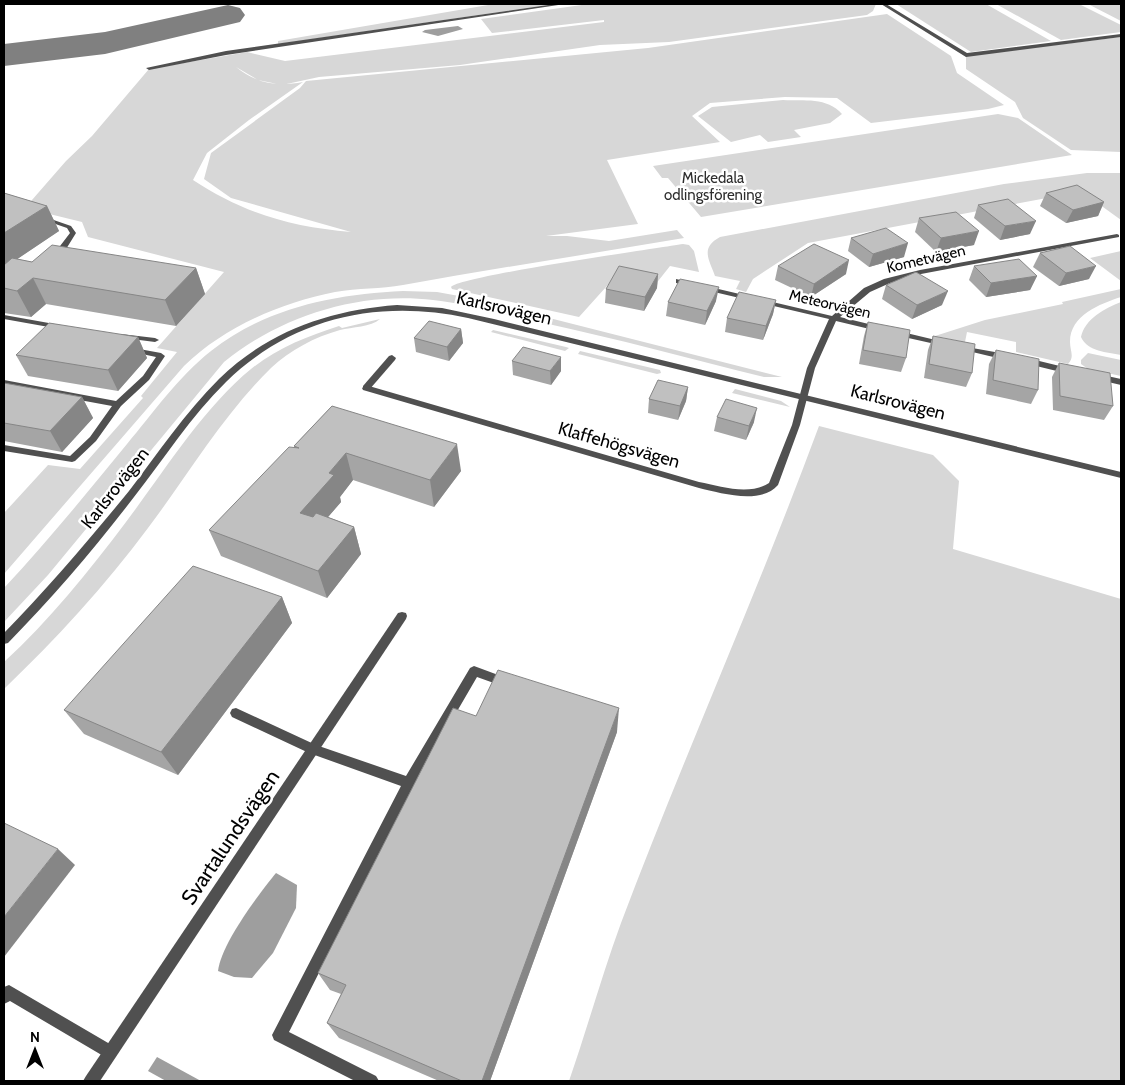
<svg xmlns="http://www.w3.org/2000/svg" width="1125" height="1085" font-family="Cabin,sans-serif">
  <style>
    .green { fill: #d7d7d7 }
    .water { fill: #9e9e9e }
    .lines { fill: none; stroke-linecap: round; stroke-linejoin: round }
    .taxiway { fill: #808080; fill-rule: evenodd }
    .service { fill: #505050; fill-rule: evenodd }
    .minor { fill: #505050; fill-rule: evenodd }
    .tertiary { fill: #505050; fill-rule: evenodd }
    .wall { fill: #a5a5a5 }
    .shaded-wall { fill: #868686 }
    .building { fill: #c0c0c0; stroke: #868686 }
    .labels { text-anchor: middle; dominant-baseline: central; stroke-width: 5; stroke-linejoin: round; paint-order: stroke }
    .far-park-label { font-size: 15px; fill: #2e2e2e; stroke: #fff }
    .far-street-label { font-size: 15px; fill: #000; stroke: #fff }
    .street-label { font-size: 18px; fill: #000; stroke: #fff }
    .near-street-label { font-size: 21px; fill: #000; stroke: #fff }
  </style>
  <rect width="100%" height="100%" fill="#fff"/>
  <g class="green">
    <path d="M494,4H555L278,44V41Z"/>
    <path d="M589,4H876L873,11L867,15L669,42L600,45L460,65L319,77L282,85L258,80L236,67C257,84 278,87 303,82L249,120L207,153L193,180C243,213 291,227 351,232L231,198L204,179L211,153L300,88L306,81L648,48L887,14L951,56L957,73L1004,105L988,109L871,123L837,98L785,97L710,103L692,116L720,142L607,160L638,224L546,236H567L609,241L677,230L684,238C591,254 496,268 403,285C381,289 358,288 335,292C280,303 224,327 184,366L4,574V513L48,465L80,469L143,398L141,396L177,352L157,348L224,272L88,237L82,222L25,208L66,161L92,136L149,69L247,52L285,61L604,22V20L492,33L481,19Z"/>
    <path d="M896,4H986L1051,41L971,52Z"/>
    <path d="M996,4H1079L1121,25V32L1061,40Z"/>
    <path d="M1088,4H1121V21Z"/>
    <path d="M1121,37V152L1071,150L1023,118L1015,102L966,69V56Z"/>
    <path d="M783,100C804,101 827,97 842,114L830,123L794,130L801,137L768,142L760,135L731,142L698,116L712,107Z"/>
    <path d="M998,114L1018,118L1072,155L701,217L668,178H662L653,166Z"/>
    <path d="M1087,173H1121V220L1085,194L1079,192L808,243L753,279L746,292L736,289L740,281L715,276C709,259 700,248 720,237L1004,184Z"/>
    <path d="M683,244L689,245L694,251L699,272L670,266L655,285L615,277L579,317L452,289L451,287C460,276 653,249 683,244Z"/>
    <path d="M1121,251V281L1090,258Z"/>
    <path d="M1121,289V297C1100,304 1070,315 1070,342C1070,351 1075,357 1068,364L1016,352V342L967,332L965,342L935,336L985,320L1063,304L1062,302Z"/>
    <path d="M403,291L437,292L470,298L782,377H764C691,359 618,339 544,323C507,316 470,304 433,300C360,291 280,316 224,362L48,575L4,622V588C47,542 87,493 127,444C153,413 179,376 211,351C265,308 335,294 403,291Z"/>
    <path d="M1121,302V355C1107,352 1088,352 1081,337C1085,319 1105,308 1121,302Z"/>
    <path d="M380,319C371,327 352,327 340,330C315,337 290,350 271,368C223,415 188,475 148,528C105,586 56,639 4,689V662C49,621 89,571 126,522C163,473 204,407 251,369C277,348 308,336 339,326L342,328Z"/>
    <path d="M493,330L566,347L569,348L565,351L491,332Z"/>
    <path d="M580,351L660,370L661,373L657,374L586,356L578,354Z"/>
    <path d="M1088,353L1121,360V376L1088,369L1081,364V360Z"/>
    <path d="M735,389L781,401L790,407L732,393Z"/>
    <path d="M819,426L933,455L959,481L953,549L1121,599V1081H569C587,1029 602,975 621,923C684,756 757,594 819,426Z"/>
  </g>
  <g class="water">
    <path d="M458,26L463,29L438,36L422,32L425,30Z"/>
    <path d="M276,873L297,885L296,908L273,953L252,978L234,977L218,971C221,944 258,895 276,873Z"/>
    <path d="M157,1057L201,1081H166L148,1071Z"/>
  </g>
  <g class="lines">
    <path class="taxiway" d="M228,5L240,8L245,15L240,22L105,54L4,66V44L105,32Z"/>
    <g class="service">
      <path d="M555,4H565L226,55L149,70L146,68L226,51Z"/>
      <path d="M41,217H45L71,226L76,233L63,254L58,257L51,255L57,250L70,233L67,228L41,219Z"/>
      <path d="M4,315L60,325L64,327L60,329L4,319Z"/>
      <path d="M121,334L155,338L159,340L155,342L124,338L120,336Z"/>
      <path d="M128,347L161,353L165,356L149,380L121,406L96,441L75,461L72,462L4,451V445L70,456L90,437L112,406L4,386V380L116,401L143,376L156,357L128,351Z"/>
      <path d="M392,355L396,358L395,360L369,390H363V386L389,356Z"/>
      <path d="M474,666L509,679L511,682L509,685L505,687L477,677L413,787L289,1032L376,1076L379,1081H355L274,1040L272,1035L401,786L309,753L232,717L230,713L232,709L236,708L316,745L406,776L470,668Z"/>
      <path d="M9,985L115,1047L117,1052L115,1057L110,1059L105,1057L10,1001L4,1004V987Z"/>
    </g>
    <g class="minor">
      <path d="M881,4H886L967,53L1121,34V37L966,57Z"/>
      <path d="M1117,234L1119,235V237L921,274L890,283L870,292L840,317L881,327L882,329L878,331L836,321L815,368L800,425L778,485C761,505 720,493 699,488L363,390L362,388L366,385L369,386L699,482C721,486 748,496 769,483L792,425L807,368L829,319L676,283V279L832,316L864,288L884,279L920,270Z"/>
      <path d="M895,331H898L944,342L948,344L944,346L895,335Z"/>
      <path d="M961,346L1006,354L1010,357L1006,360L964,350H961Z"/>
      <path d="M1027,358L1072,369L1073,371L1069,374L1024,363V359Z"/>
      <path d="M1098,374L1121,379V385L1095,379L1094,377Z"/>
      <path d="M402,612L406,613L407,616L406,619L100,1081H83L86,1076L398,613Z"/>
    </g>
    <path class="tertiary" d="M397,305L442,308L494,319L1121,472V478L468,318C379,299 293,317 226,382C191,416 164,459 134,497C95,548 53,597 8,643L4,644V633C48,588 89,540 129,491C158,453 185,413 219,379C268,331 330,310 397,305Z"/>
  </g>
  <g class="wall">
    <path d="M4,193L47,206L59,231L17,259L32,262L196,268L205,294L176,326L46,304L31,317L4,313Z"/>
    <path d="M1046,193L1104,202L1098,216L1066,223L1040,206Z"/>
    <path d="M978,205L1030,234L1000,240L974,218Z"/>
    <path d="M919,218L974,245L936,252L915,232Z"/>
    <path d="M851,238L904,257L869,267L848,251Z"/>
    <path d="M1040,253L1089,279L1059,286L1033,267Z"/>
    <path d="M778,266L846,274L811,297L775,280Z"/>
    <path d="M974,266L1037,276L1030,290L986,297L969,280Z"/>
    <path d="M658,274L657,288L644,311L605,303L606,289Z"/>
    <path d="M886,285L942,305L912,319L882,299Z"/>
    <path d="M776,300L773,314L763,340L725,332L727,318Z"/>
    <path d="M716,301L705,325L666,316L668,302Z"/>
    <path d="M868,322L906,358L901,372L859,364L864,336Z"/>
    <path d="M461,329L463,343L449,361L416,352L414,338Z"/>
    <path d="M933,336L972,373L966,387L924,378L928,350Z"/>
    <path d="M138,337L147,358L118,391L28,376L16,355Z"/>
    <path d="M996,350L1038,390L1031,404L986,394L989,364Z"/>
    <path d="M512,361L561,371L551,385L513,375Z"/>
    <path d="M1059,363L1113,406L1104,420L1053,410L1052,377Z"/>
    <path d="M4,383L82,397L93,418L62,452L4,441Z"/>
    <path d="M688,387L686,401L678,420L648,413L649,399Z"/>
    <path d="M332,406L461,471L434,507L353,480L340,497L341,502L328,517L354,527L361,554L327,598L221,556L209,530L294,447V446Z"/>
    <path d="M717,417L754,422L746,440L714,431Z"/>
    <path d="M282,597L292,623L178,775L84,734L64,710Z"/>
    <path d="M476,716L617,732L490,1081H439L339,1038L327,1023L341,994L330,990L318,973Z"/>
  </g>
  <g class="shaded-wall">
    <path d="M1104,202L1098,216L1066,223L1073,210Z"/>
    <path d="M47,206L59,231L4,268V233Z"/>
    <path d="M1036,221L1030,234L1000,240L1005,226Z"/>
    <path d="M979,231L974,245L936,252L941,238Z"/>
    <path d="M908,243L904,257L869,267L873,254Z"/>
    <path d="M849,260L846,274L811,297L814,284Z"/>
    <path d="M1096,266L1089,279L1059,286L1066,273Z"/>
    <path d="M196,268L205,294L176,326L165,300Z"/>
    <path d="M658,274L657,288L644,311L645,297Z"/>
    <path d="M1037,276L1030,290L986,297L991,283Z"/>
    <path d="M33,278L46,304L31,317L17,291Z"/>
    <path d="M719,287L716,301L705,325L707,311Z"/>
    <path d="M948,291L942,305L912,319L917,305Z"/>
    <path d="M776,300L773,314L763,340L766,326Z"/>
    <path d="M461,329L463,343L449,361L447,347Z"/>
    <path d="M138,337L147,358L118,391L108,370Z"/>
    <path d="M561,357V371L551,385L550,371Z"/>
    <path d="M688,387L686,401L678,420L680,406Z"/>
    <path d="M82,397L93,418L62,452L50,431Z"/>
    <path d="M757,408L754,422L746,440L749,426Z"/>
    <path d="M457,444L461,471L434,507L430,480Z"/>
    <path d="M346,453L353,480L340,497L341,502L309,539L300,513L329,473Z"/>
    <path d="M354,527L361,554L327,598L318,571Z"/>
    <path d="M282,597L292,623L178,775L161,752Z"/>
    <path d="M619,708L617,732L490,1081H482Z"/>
    <path d="M58,849L75,865L4,957V917Z"/>
  </g>
  <g class="building">
    <path d="M1077,185L1104,202L1073,210L1046,193Z"/>
    <path d="M4,193L47,206L4,233Z"/>
    <path d="M1008,199L1036,221L1005,226L978,205Z"/>
    <path d="M956,212L979,231L941,238L919,218Z"/>
    <path d="M886,228L908,243L873,254L851,238Z"/>
    <path d="M814,244L849,260L814,284L778,266Z"/>
    <path d="M52,245L196,268L165,300L33,278L17,291L4,288V265L12,258L32,262Z"/>
    <path d="M1070,246L1096,266L1066,273L1040,253Z"/>
    <path d="M1019,259L1037,276L991,283L974,266Z"/>
    <path d="M619,266L658,274L645,297L606,289Z"/>
    <path d="M916,272L948,291L917,305L886,285Z"/>
    <path d="M680,279L719,287L707,311L668,302Z"/>
    <path d="M739,292L776,300L766,326L727,318Z"/>
    <path d="M429,321L461,329L447,347L414,338Z"/>
    <path d="M868,322L910,330L906,358L863,350Z"/>
    <path d="M49,323L138,337L108,370L16,355Z"/>
    <path d="M933,336L975,344L972,373L929,364Z"/>
    <path d="M523,347L561,357L550,371L512,361Z"/>
    <path d="M996,350L1039,359L1038,390L993,380Z"/>
    <path d="M1059,363L1110,373L1113,406L1060,396Z"/>
    <path d="M658,380L688,387L680,406L649,399Z"/>
    <path d="M4,383L82,397L50,431L4,423Z"/>
    <path d="M726,399L757,408L749,426L717,417Z"/>
    <path d="M332,406L457,444L430,480L346,453L329,473L334,475L300,513L313,517L316,513L354,527L318,571L209,530L289,447L299,448L294,446Z"/>
    <path d="M193,566L282,597L161,752L64,710Z"/>
    <path d="M498,670L619,708L482,1081H462L327,1023L346,985L318,973L453,708L476,716Z"/>
    <path d="M4,823L58,849L4,917Z"/>
  </g>
  <g class="labels">
    <g class="far-park-label">
      <text x="713" y="178">Mickedala<tspan x="713" dy="17">odlingsförening</tspan></text>
    </g>
    <g class="far-street-label">
      <text transform="translate(926 259) rotate(-13)">Kometvägen</text>
      <text transform="translate(830 304) rotate(13)">Meteorvägen</text>
    </g>
    <g class="street-label">
      <text transform="translate(504 308) rotate(13)">Karlsrovägen</text>
      <text transform="translate(898 402) rotate(14)">Karlsrovägen</text>
      <text transform="translate(619 445) rotate(16)">Klaffehögsvägen</text>
      <text transform="translate(115 488) rotate(-52)">Karlsrovägen</text>
    </g>
    <g class="near-street-label">
      <text transform="translate(230 837) rotate(-56)">Svartalundsvägen</text>
    </g>
  </g>
  <rect width="1125" height="1085" fill="none" stroke="#000000" stroke-width="10"/>
  <g transform="translate(35 1050)" stroke="#ffffff" stroke-width="4" paint-order="stroke">
  <path d="M0-4L9 19L0 12L-9 19Z" fill="#000000"/>
  <text y="-8" font-size="14" font-weight="bold" text-anchor="middle" fill="#000000">N</text>
  </g>
</svg>
